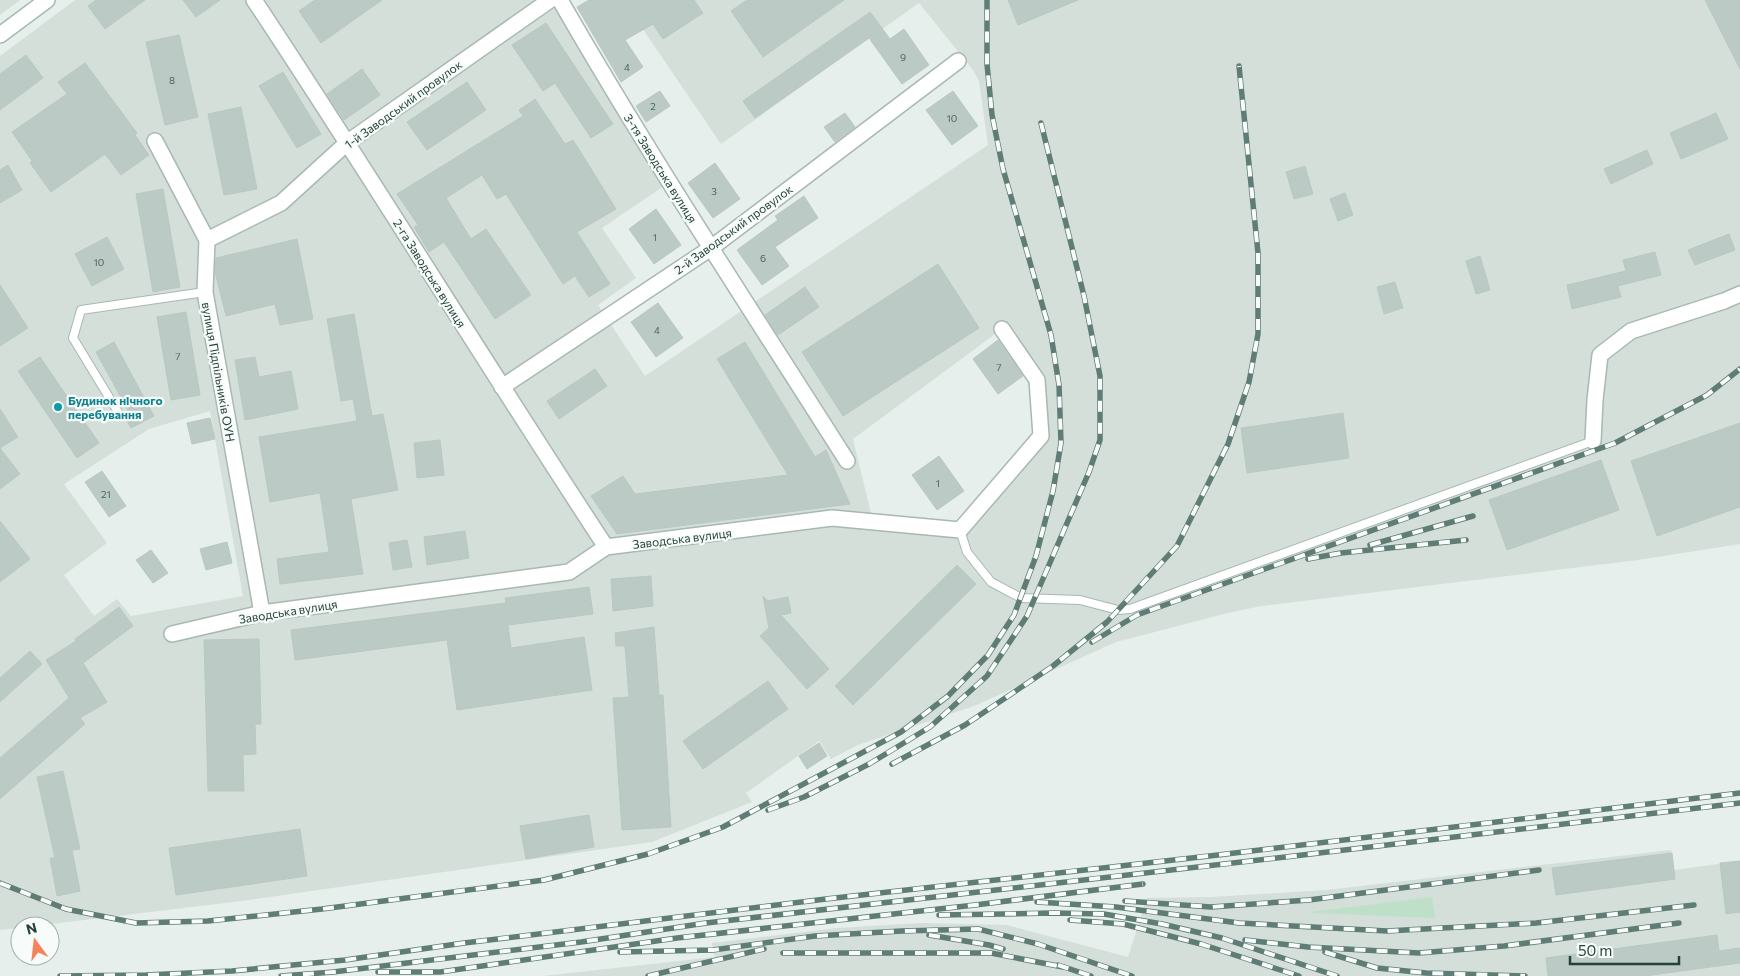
<svg xmlns="http://www.w3.org/2000/svg" width="1740" height="976" font-family="Commissioner,sans-serif">
  <style>
    .built { fill: #d4dfda; fill-rule: evenodd }
    .green { fill: #bfe0c8 }
    .building { fill: #bbcac4; stroke: #b8c9c2 }
    .lines { fill: none; stroke-linecap: round; stroke-linejoin: round }
    .lane-casing { stroke: #a8b8b2; stroke-width: 10 }
    .street-casing { stroke: #a8b8b2; stroke-width: 18 }
    .secondary-casing { stroke: #a4bbb3; stroke-width: 18 }
    .lane { stroke: #fff; stroke-width: 8 }
    .street { stroke: #fff; stroke-width: 15 }
    .secondary { stroke: #fff; stroke-width: 15 }
    .rail-casing { stroke: #5f7d75; stroke-width: 5.5 }
    .rail { stroke: #f7fbf9; stroke-width: 4; stroke-dasharray: 11; stroke-linecap: butt }
    .culture-dot { fill: #0f9aa8; stroke: #f7fbf9; stroke-width: 2 }
    .labels { text-anchor: middle; dominant-baseline: central; stroke-width: 4.5; stroke-linejoin: round; paint-order: stroke }
    .number-label { font-size: 10px; fill: #4a645c }
    .street-label { font-size: 12px; fill: #24423a; stroke: #f7fbf9 }
    .culture-label { font-size: 12px; font-weight: bold; fill: #0d838f; stroke: #f7fbf9; text-anchor: start }
  </style>
  <rect width="100%" height="100%" fill="#e6efeb"/>
  <g class="built">
    <path d="M0,0H20L0,15Z"/>
    <path d="M75,0H560L670,182L602,228L636,278L598,305L645,376L988,145L979,81L973,70L919,3L721,144L623,0H1740V544L1638,560L1261,606L1228,613L1116,642L974,706L858,745L831,759L819,741L746,793L752,802L652,842L242,901L34,926H20V928L0,930V56ZM1002,329L1037,380L1041,436L960,530L873,522L853,439ZM210,411L243,596L131,616L117,599L94,616L64,575L107,543L64,484L149,429Z"/>
    <path d="M1671,850L1674,870L1740,861V976H543L715,957L712,943L838,928L921,923L1007,925L1128,957L1147,898L1212,897L1327,890Z"/>
  </g>
  <path class="green" d="M1432,897L1435,918L1311,913V912Z"/>
  <g class="building">
    <path d="M96,0H145L105,29L88,6Z"/>
    <path d="M183,0H220L196,17Z"/>
    <path d="M315,0H382L321,43L299,11Z"/>
    <path d="M589,0H694L703,13L663,39L653,24L625,40L643,67L621,82L577,7Z"/>
    <path d="M747,0H844L763,57L731,11Z"/>
    <path d="M1008,0H1078L1018,25Z"/>
    <path d="M1705,0H1740V69Z"/>
    <path d="M870,12L890,39L904,29L929,65L902,84L869,38L755,118L743,101Z"/>
    <path d="M546,23L613,124L591,138L555,83L543,91L512,45Z"/>
    <path d="M179,35L198,117L165,125L146,42Z"/>
    <path d="M26,55L43,78L0,110V74Z"/>
    <path d="M85,63L137,133L135,135L149,155L121,175L105,154L51,192L30,163L32,161L12,132L67,94L58,82Z"/>
    <path d="M362,69L380,95L344,120L327,94Z"/>
    <path d="M283,72L321,134L297,148L259,86Z"/>
    <path d="M467,82L486,110L427,150L407,122Z"/>
    <path d="M660,91L670,106L646,122L636,106Z"/>
    <path d="M953,91L978,126L952,145L926,110Z"/>
    <path d="M535,99L565,144L573,140L616,209L577,232L610,284L589,297L575,276L563,284L506,194L497,199L482,175L446,198L471,239L486,229L531,295L495,319L444,242L429,252L414,227L418,225L397,194L523,116L519,110Z"/>
    <path d="M241,107L257,189L224,195L208,114Z"/>
    <path d="M845,113L855,127L835,142L824,127Z"/>
    <path d="M1716,113L1728,139L1681,159L1670,133Z"/>
    <path d="M1647,150L1653,164L1611,184L1604,169Z"/>
    <path d="M715,163L740,199L713,218L688,183Z"/>
    <path d="M8,165L22,190L0,203V170Z"/>
    <path d="M1305,166L1313,194L1294,199L1286,172Z"/>
    <path d="M163,189L180,287L153,292L136,194Z"/>
    <path d="M1345,193L1353,215L1338,221L1330,199Z"/>
    <path d="M804,196L818,218L775,247L789,266L762,285L737,250L778,220L775,216Z"/>
    <path d="M656,209L681,245L654,264L629,229Z"/>
    <path d="M1729,234L1735,250L1695,265L1688,250Z"/>
    <path d="M107,237L124,269L92,286L75,254Z"/>
    <path d="M297,239L313,319L280,325L275,304L226,316L215,272L216,258Z"/>
    <path d="M1655,252L1661,275L1618,286L1621,297L1572,309L1567,285L1626,271L1623,260Z"/>
    <path d="M1480,256L1490,290L1476,294L1466,261Z"/>
    <path d="M938,264L979,328L843,416L802,352Z"/>
    <path d="M1395,282L1403,308L1384,314L1377,287Z"/>
    <path d="M0,285L28,328L0,346Z"/>
    <path d="M805,287L819,307L778,335L765,315Z"/>
    <path d="M658,303L683,338L656,357L631,322Z"/>
    <path d="M186,312L200,395L171,400L157,317Z"/>
    <path d="M354,314L372,416L383,414L398,490L351,499L363,574L280,584L277,559L329,552L320,493L270,502L259,437L357,421L353,399L341,401L327,319Z"/>
    <path d="M998,340L1023,376L998,394L973,359Z"/>
    <path d="M114,342L154,416L131,428L123,414L128,410L96,352Z"/>
    <path d="M745,342L815,457L826,450L850,504L617,534L591,496L623,476L635,494L788,475L717,359Z"/>
    <path d="M40,357L99,443L77,458L18,371Z"/>
    <path d="M255,357L259,377L291,371L298,409L245,420L235,360Z"/>
    <path d="M595,369L607,386L559,419L547,401Z"/>
    <path d="M0,409L18,437L0,448L20,474L0,489Z"/>
    <path d="M1343,413L1349,458L1247,473L1241,428Z"/>
    <path d="M210,418L215,439L192,444L187,423Z"/>
    <path d="M1740,423V507L1657,536L1631,461Z"/>
    <path d="M440,440L444,475L417,478L414,443Z"/>
    <path d="M939,456L964,491L937,510L912,475Z"/>
    <path d="M1601,460L1619,510L1507,550L1489,500Z"/>
    <path d="M102,471L126,506L109,517L85,482Z"/>
    <path d="M0,521L30,559L0,582Z"/>
    <path d="M465,531L469,558L427,565L424,537Z"/>
    <path d="M407,540L412,567L393,570L389,543Z"/>
    <path d="M227,542L232,563L206,570L200,549Z"/>
    <path d="M151,550L168,573L153,583L136,560Z"/>
    <path d="M957,565L976,584L853,705L835,686Z"/>
    <path d="M651,576L653,606L613,611L611,579Z"/>
    <path d="M589,587L593,614L508,625L511,648L584,637L592,690L457,710L447,640L295,660L291,630L506,603L505,598Z"/>
    <path d="M763,596L768,601L788,597L791,613L781,615L829,669L807,689L760,636L769,628Z"/>
    <path d="M119,607L133,626L83,663L107,702L80,718L85,724L0,799V758L69,698L46,660L76,641L75,639Z"/>
    <path d="M654,627L659,695H663L671,827L622,830L613,698L629,697L625,646H616L615,633Z"/>
    <path d="M259,639L261,724H255L256,754L243,755L244,791H208L204,640Z"/>
    <path d="M30,651L42,664L0,702V678Z"/>
    <path d="M768,681L788,709L703,769L683,741Z"/>
    <path d="M819,743L827,756L807,769L799,756Z"/>
    <path d="M63,771L80,849L72,850L80,891L57,896L50,858H55L37,777Z"/>
    <path d="M589,815L594,847L526,859L520,826Z"/>
    <path d="M300,829L307,876L176,895L169,848Z"/>
    <path d="M1672,853L1675,879L1556,895L1552,868Z"/>
    <path d="M1740,861V912L1726,914L1720,863Z"/>
    <path d="M1717,935L1719,951L1740,948V963L1645,976H1548L1546,958Z"/>
  </g>
  <g class="lines">
    <g class="lane-casing">
      <g id="lane">
        <path d="M118,412L73,338L81,310L205,292"/>
        <path d="M960,530L967,552L991,582L1021,598L1080,600L1118,610L1130,609L1593,441"/>
      </g>
    </g>
    <g class="street-casing">
      <g id="street">
        <path d="M254,0C374,181 487,366 606,547"/>
        <path d="M560,0C650,157 750,308 847,461"/>
        <path d="M155,141L207,240L205,292L262,613"/>
        <path d="M207,240L281,203L348,142L550,0"/>
        <path d="M502,387L711,248L958,61"/>
        <path d="M1593,441L1595,400L1600,355L1631,331L1724,301L1740,294"/>
        <path d="M172,634L262,613L569,572L606,547L832,518L960,530L1041,436L1037,380L1002,329"/>
      </g>
    </g>
    <g class="secondary-casing">
      <path id="secondary" d="M0,35L47,0"/>
    </g>
    <use href="#lane" class="lane"/>
    <use href="#street" class="street"/>
    <use href="#secondary" class="secondary"/>
    <g class="rail-casing">
      <g id="rail">
        <path d="M1370,545L1473,516"/>
        <path d="M1308,559L1341,553L1466,540"/>
        <path d="M1092,642L1137,615L1615,443L1707,395L1740,369"/>
        <path d="M892,764L965,725L1053,666L1107,622L1177,546L1228,444L1249,382L1258,334V253L1239,66"/>
        <path d="M768,810L804,797L869,764L930,727L987,676L1027,616L1089,472L1100,440V376L1084,296L1041,123"/>
        <path d="M0,883L66,909L136,923L208,921L322,909L544,880L648,854L723,827L901,732L948,696L988,655L1014,615L1036,556L1053,491L1061,443L1059,385L1051,335L1003,169L992,115L987,64V0"/>
        <path d="M1125,901L1211,907L1309,900L1539,870"/>
        <path d="M1037,902L1116,907L1239,923L1387,931L1536,923L1694,905"/>
        <path d="M939,915L1054,913L1104,914L1162,924L1222,938L1337,976"/>
        <path d="M1070,920L1123,924L1201,944L1299,976"/>
        <path d="M929,935L989,945L1003,949"/>
        <path d="M1245,940L1308,947L1419,953L1504,946L1679,923"/>
        <path d="M620,952L713,950L815,936L902,931L978,929L1038,944L1132,976"/>
        <path d="M1325,952L1377,968L1426,973L1525,976"/>
        <path d="M783,953H991L1063,967"/>
        <path d="M1058,965L1091,976"/>
        <path d="M378,972H440L677,938L975,905L1143,884"/>
        <path d="M60,976L146,975L232,971L345,960L464,943L826,899L1218,855L1740,793"/>
        <path d="M281,976L333,972L581,942L706,923L1294,856L1740,803"/>
        <path d="M648,976L764,949"/>
      </g>
    </g>
    <use href="#rail" class="rail"/>
  </g>
  <circle class="culture-dot" cx="58" cy="407" r="5"/>
  <g class="labels">
    <g class="number-label">
      <text x="903" y="57">9</text>
      <text x="627" y="67">4</text>
      <text x="172" y="80">8</text>
      <text x="653" y="106">2</text>
      <text x="952" y="118">10</text>
      <text x="714" y="191">3</text>
      <text x="655" y="237">1</text>
      <text x="763" y="258">6</text>
      <text x="99" y="262">10</text>
      <text x="657" y="330">4</text>
      <text x="178" y="356">7</text>
      <text x="999" y="367">7</text>
      <text x="938" y="483">1</text>
      <text x="106" y="494">21</text>
    </g>
    <g class="street-label">
      <text transform="translate(403 104) rotate(-36)">1-й Заводський провулок</text>
      <text transform="translate(661 168) rotate(58)">3-тя Заводська вулиця</text>
      <text transform="translate(733 229) rotate(-36)">2-й Заводський провулок</text>
      <text transform="translate(430 273) rotate(58)">2-га Заводська вулиця</text>
      <text transform="translate(219 372) rotate(80)">вулиця Підпільників ОУН</text>
      <text transform="translate(682 538) rotate(-7)">Заводська вулиця</text>
      <text transform="translate(288 611) rotate(-9)">Заводська вулиця</text>
    </g>
    <g class="culture-label">
      <text x="68" y="400">Будинок нічного<tspan x="68" dy="14">перебування</tspan></text>
    </g>
  </g>
  <g transform="translate(35 941) rotate(345)"><circle r="24" fill="#f7fbf9" stroke="#a3b1ad"/>
  <path d="M0-4L9 19L0 12L-9 19Z" fill="#f4845f"/>
  <text y="-8" font-size="14" font-weight="bold" text-anchor="middle" fill="#24423a">N</text>
  </g>
  <path d="M1570 956v8h109v-8" fill="none" stroke="#24423a" stroke-width="2.5"/>
  <text x="1578" y="956" font-size="15" fill="#24423a" stroke="#f7fbf9" stroke-width="4" paint-order="stroke">50 m</text>
</svg>
